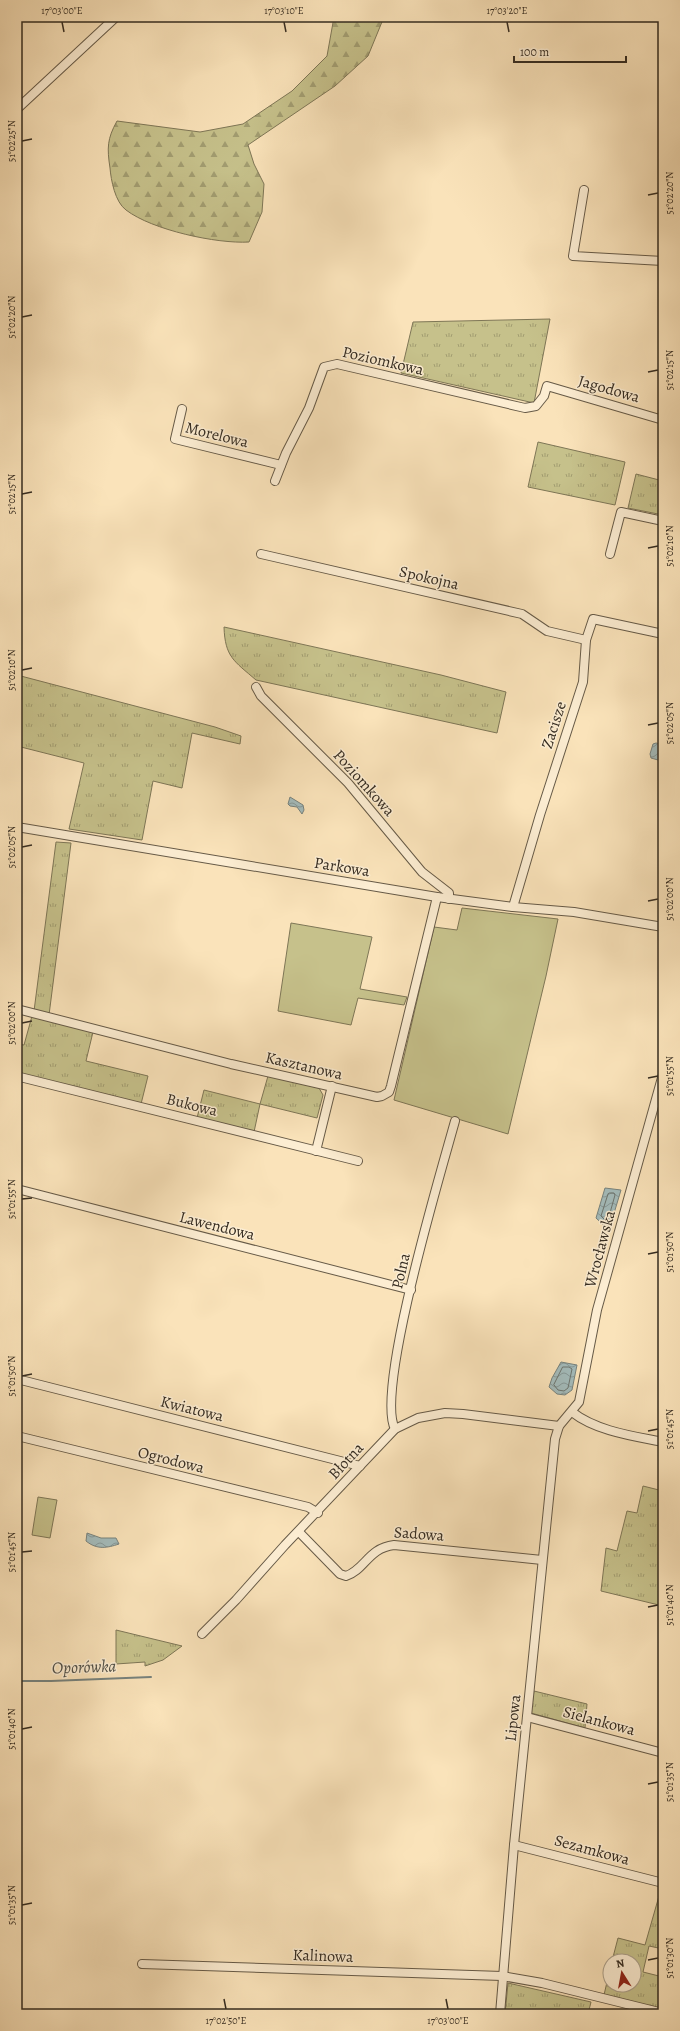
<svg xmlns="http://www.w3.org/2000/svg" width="680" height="2031" font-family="Alegreya,serif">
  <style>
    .grass { fill: url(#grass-tufts); stroke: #7e7656 }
    .forest { fill: url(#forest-firs); stroke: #7e7656 }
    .park { fill: #c6c18b; stroke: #7e7656 }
    .water { fill: url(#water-waves); stroke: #77827d }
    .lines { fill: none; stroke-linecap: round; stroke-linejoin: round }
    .shore { stroke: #6c746e; stroke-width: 1 }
    .stream { stroke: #77827d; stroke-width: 2 }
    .minor-casing { stroke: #665a47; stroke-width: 10 }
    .minor { stroke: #fcedd2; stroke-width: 8 }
    .ticks { fill: none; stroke: #352c21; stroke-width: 1.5 }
    .labels { text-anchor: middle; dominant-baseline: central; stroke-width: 3; stroke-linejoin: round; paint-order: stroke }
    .street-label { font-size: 16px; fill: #352c21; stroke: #fcedd2 }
    .water-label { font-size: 17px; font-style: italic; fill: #505048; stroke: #fcedd2 }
    .neatline { fill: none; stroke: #352c21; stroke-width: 1.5 }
    .ticks-label { font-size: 10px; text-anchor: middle; fill: #352c21 }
  </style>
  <defs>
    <pattern id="grass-tufts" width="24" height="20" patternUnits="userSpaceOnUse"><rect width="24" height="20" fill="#c6c18b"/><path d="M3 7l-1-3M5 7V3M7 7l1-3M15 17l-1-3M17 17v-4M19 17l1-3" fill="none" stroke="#a29d71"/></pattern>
    <pattern id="forest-firs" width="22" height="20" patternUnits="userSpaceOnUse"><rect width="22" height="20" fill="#c6c18b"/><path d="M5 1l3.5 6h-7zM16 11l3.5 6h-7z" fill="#a29d71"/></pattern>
    <pattern id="water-waves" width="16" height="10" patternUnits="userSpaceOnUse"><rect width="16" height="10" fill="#a3bbbb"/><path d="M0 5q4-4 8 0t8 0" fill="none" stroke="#869898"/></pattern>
  </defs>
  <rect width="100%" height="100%" fill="#fae3ba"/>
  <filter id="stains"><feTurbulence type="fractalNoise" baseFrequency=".005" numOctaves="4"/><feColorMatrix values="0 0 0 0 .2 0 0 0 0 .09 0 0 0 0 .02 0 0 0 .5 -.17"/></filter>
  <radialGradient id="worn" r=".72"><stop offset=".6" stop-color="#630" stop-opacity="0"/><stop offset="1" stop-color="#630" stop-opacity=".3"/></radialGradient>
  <g class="grass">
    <path d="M550,319L534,403L401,373L413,322Z"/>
    <path d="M538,442L625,462L615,505L528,487Z"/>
    <path d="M636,474L663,481V515L628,508Z"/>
    <path d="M224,627L441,675L506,692L497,733L256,680C234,661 225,657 224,627Z"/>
    <path d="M17,675L215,727L241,736L240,744L192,733L182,788L153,781L142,840L69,829L84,763L17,746Z"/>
    <path d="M56,842L71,843L49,1015L34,1011Z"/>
    <path d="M32,1016L93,1032L86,1061L148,1076L141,1104L17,1074V1044L24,1045Z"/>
    <path d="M268,1076L319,1088L323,1095L317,1118L260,1104L254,1132L197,1118L204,1090L260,1104Z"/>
    <path d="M643,1486L663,1491V1606L601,1591L606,1548L617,1551L627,1511L637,1513Z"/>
    <path d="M116,1630L182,1646L163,1660L145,1666V1662L116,1664Z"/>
    <path d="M534,1691L587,1704L585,1728L531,1713Z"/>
    <path d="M661,1889H663V1949L649,1946L643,1972L663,1977V2010L604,1995L610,1969V1985H634V1961H612L618,1938L645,1945Z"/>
    <path d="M508,1983L591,2002L588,2014H505Z"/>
  </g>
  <path class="forest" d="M334,17H384L368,56L335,86L248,145L254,164L264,184L262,212L249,242C217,244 152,230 126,210C115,202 111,180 110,168C107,148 107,139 117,121L200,132L243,124L292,91L327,56Z"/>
  <g class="park">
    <path d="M462,908L558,919L546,976L508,1134L394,1100L434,927L457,930Z"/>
    <path d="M291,923L372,937L360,989L407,997L404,1005L358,998L351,1025L278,1011Z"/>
    <path d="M38,1497L57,1500L50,1538L32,1535Z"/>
  </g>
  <g class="water">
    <path d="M656,743L661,744L663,747L661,758L658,760L651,758L650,754L653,744Z"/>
    <path d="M290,797L303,805L304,810L302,814L297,807L290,806L288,804Z"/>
    <path d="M605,1188L621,1190L609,1230L596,1218Z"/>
    <path d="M561,1362L577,1365L572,1390L565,1395L557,1394L549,1387L552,1378Z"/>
    <path d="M87,1533L101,1538H116L119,1544C107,1548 97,1550 86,1541Z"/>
  </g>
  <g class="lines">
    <g class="shore">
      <path d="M610,1193H614L615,1195L608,1220L606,1221L601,1216L608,1194Z"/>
      <path d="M563,1367H569L572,1369L568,1388L564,1391L558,1390L554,1385Z"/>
    </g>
    <path class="stream" d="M17,1681H51L151,1677"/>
    <g class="minor-casing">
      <g id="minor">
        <path d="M17,109L116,17"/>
        <path d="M584,190L573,256L663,261"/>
        <path d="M182,409L175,439L281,465"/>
        <path d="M275,481L286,453L309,408L324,367L337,364L525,408L536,406L544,396L547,386L663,420"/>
        <path d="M261,554L522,614L547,631L586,640"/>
        <path d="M610,554L621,512L663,521"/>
        <path d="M256,687L261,696L348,783L422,872L449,893V899"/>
        <path d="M17,827L437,897L513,907L574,912L663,927"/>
        <path d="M513,907L540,815L583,682L586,640L593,619L663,634"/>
        <path d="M17,1009L231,1064L377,1097L382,1096L389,1092L391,1086L437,897"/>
        <path d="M20,1077L358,1161"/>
        <path d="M316,1151L332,1086"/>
        <path d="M17,1189L411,1290"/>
        <path d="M17,1379L360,1466"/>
        <path d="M572,1412C596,1431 633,1436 663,1442"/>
        <path d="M395,1429C375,1391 441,1172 455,1121"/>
        <path d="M17,1436L308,1507L318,1513"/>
        <path d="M299,1532L340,1574L346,1576C365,1570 368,1548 394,1545L542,1560"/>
        <path d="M202,1634L236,1600L285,1545L395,1429L418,1418L445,1413L463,1414L559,1426"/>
        <path d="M527,1717L663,1753"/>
        <path d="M514,1845L663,1883"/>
        <path d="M142,1964L502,1976L542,1983L663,2013"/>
        <path d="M500,2014L514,1845L555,1439L559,1426L579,1402L597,1310L663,1074"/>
      </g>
    </g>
    <use href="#minor" class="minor"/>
  </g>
  <path class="ticks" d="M62,22L64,32M284,22L286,32M507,22L509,32M22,141L32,139M648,195L658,193M22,317L32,315M648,372L658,370M22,494L32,492M648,548L658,546M22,670L32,668M648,725L658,723M22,847L32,845M648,901L658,899M22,1023L32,1021M648,1078L658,1076M22,1199L32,1198M648,1254L658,1252M22,1376L32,1374M648,1431L658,1429M22,1552L32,1551M648,1607L658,1605M22,1729L32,1727M648,1784L658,1782M22,1905L32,1903M648,1960L658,1958M224,1999L226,2009M446,1999L448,2009"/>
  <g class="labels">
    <g class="street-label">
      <text transform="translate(383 361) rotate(13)">Poziomkowa</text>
      <text transform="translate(609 389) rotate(16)">Jagodowa</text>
      <text transform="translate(217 435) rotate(14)">Morelowa</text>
      <text transform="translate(429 578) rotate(13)">Spokojna</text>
      <text transform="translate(554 725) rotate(-72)">Zacisze</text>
      <text transform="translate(364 783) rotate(48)">Poziomkowa</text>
      <text transform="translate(342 867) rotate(9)">Parkowa</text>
      <text transform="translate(304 1066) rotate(13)">Kasztanowa</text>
      <text transform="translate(192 1105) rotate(14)">Bukowa</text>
      <text transform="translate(217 1226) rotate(14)">Lawendowa</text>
      <text transform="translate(600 1249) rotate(-75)">Wrocławska</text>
      <text transform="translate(401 1271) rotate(-77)">Polna</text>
      <text transform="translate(192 1409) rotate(14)">Kwiatowa</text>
      <text transform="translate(171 1460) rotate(14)">Ogrodowa</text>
      <text transform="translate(346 1461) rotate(-47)">Błotna</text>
      <text transform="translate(419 1534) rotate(4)">Sadowa</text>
      <text transform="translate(513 1718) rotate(-84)">Lipowa</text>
      <text transform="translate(599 1721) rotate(15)">Sielankowa</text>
      <text transform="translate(592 1850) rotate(15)">Sezamkowa</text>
      <text transform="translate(323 1956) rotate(2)">Kalinowa</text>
    </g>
    <g class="water-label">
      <text transform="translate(84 1667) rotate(-2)">Oporówka</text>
    </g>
  </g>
  <rect width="680" height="2031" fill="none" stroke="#fae3ba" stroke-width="44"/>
  <g transform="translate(622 1973) rotate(349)"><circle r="19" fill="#fcedd2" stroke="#aca08b"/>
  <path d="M0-3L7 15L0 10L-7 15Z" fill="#8f2418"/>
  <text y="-6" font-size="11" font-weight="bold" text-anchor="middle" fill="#352c21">N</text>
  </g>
  <path d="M514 56v6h112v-6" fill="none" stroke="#352c21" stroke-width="2"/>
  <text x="520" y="56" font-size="12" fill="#352c21" stroke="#fcedd2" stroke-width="3" paint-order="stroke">100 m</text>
  <rect x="22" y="22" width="636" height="1987" class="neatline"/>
  <g class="ticks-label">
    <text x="62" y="14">17°03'00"E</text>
    <text x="284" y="14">17°03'10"E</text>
    <text x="507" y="14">17°03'20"E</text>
    <text transform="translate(11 141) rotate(-90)" y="4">51°02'25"N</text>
    <text transform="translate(669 193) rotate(-90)" y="4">51°02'20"N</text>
    <text transform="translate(11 317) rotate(-90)" y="4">51°02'20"N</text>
    <text transform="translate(669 370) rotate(-90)" y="4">51°02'15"N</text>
    <text transform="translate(11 494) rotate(-90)" y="4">51°02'15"N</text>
    <text transform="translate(669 546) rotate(-90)" y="4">51°02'10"N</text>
    <text transform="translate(11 670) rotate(-90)" y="4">51°02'10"N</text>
    <text transform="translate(669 723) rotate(-90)" y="4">51°02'05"N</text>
    <text transform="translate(11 847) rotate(-90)" y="4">51°02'05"N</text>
    <text transform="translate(669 899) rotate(-90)" y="4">51°02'00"N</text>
    <text transform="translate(11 1023) rotate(-90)" y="4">51°02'00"N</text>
    <text transform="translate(669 1076) rotate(-90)" y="4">51°01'55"N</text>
    <text transform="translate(11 1199) rotate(-90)" y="4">51°01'55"N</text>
    <text transform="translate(669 1252) rotate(-90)" y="4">51°01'50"N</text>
    <text transform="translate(11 1376) rotate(-90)" y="4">51°01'50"N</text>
    <text transform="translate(669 1429) rotate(-90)" y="4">51°01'45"N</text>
    <text transform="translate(11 1552) rotate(-90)" y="4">51°01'45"N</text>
    <text transform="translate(669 1605) rotate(-90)" y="4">51°01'40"N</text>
    <text transform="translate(11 1729) rotate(-90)" y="4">51°01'40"N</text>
    <text transform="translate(669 1782) rotate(-90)" y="4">51°01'35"N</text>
    <text transform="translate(11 1905) rotate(-90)" y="4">51°01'35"N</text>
    <text transform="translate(669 1958) rotate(-90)" y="4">51°01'30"N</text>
    <text x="226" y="2024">17°02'50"E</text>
    <text x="448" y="2024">17°03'00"E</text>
  </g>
  <rect width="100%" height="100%" filter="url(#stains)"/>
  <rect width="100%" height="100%" fill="url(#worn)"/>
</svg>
